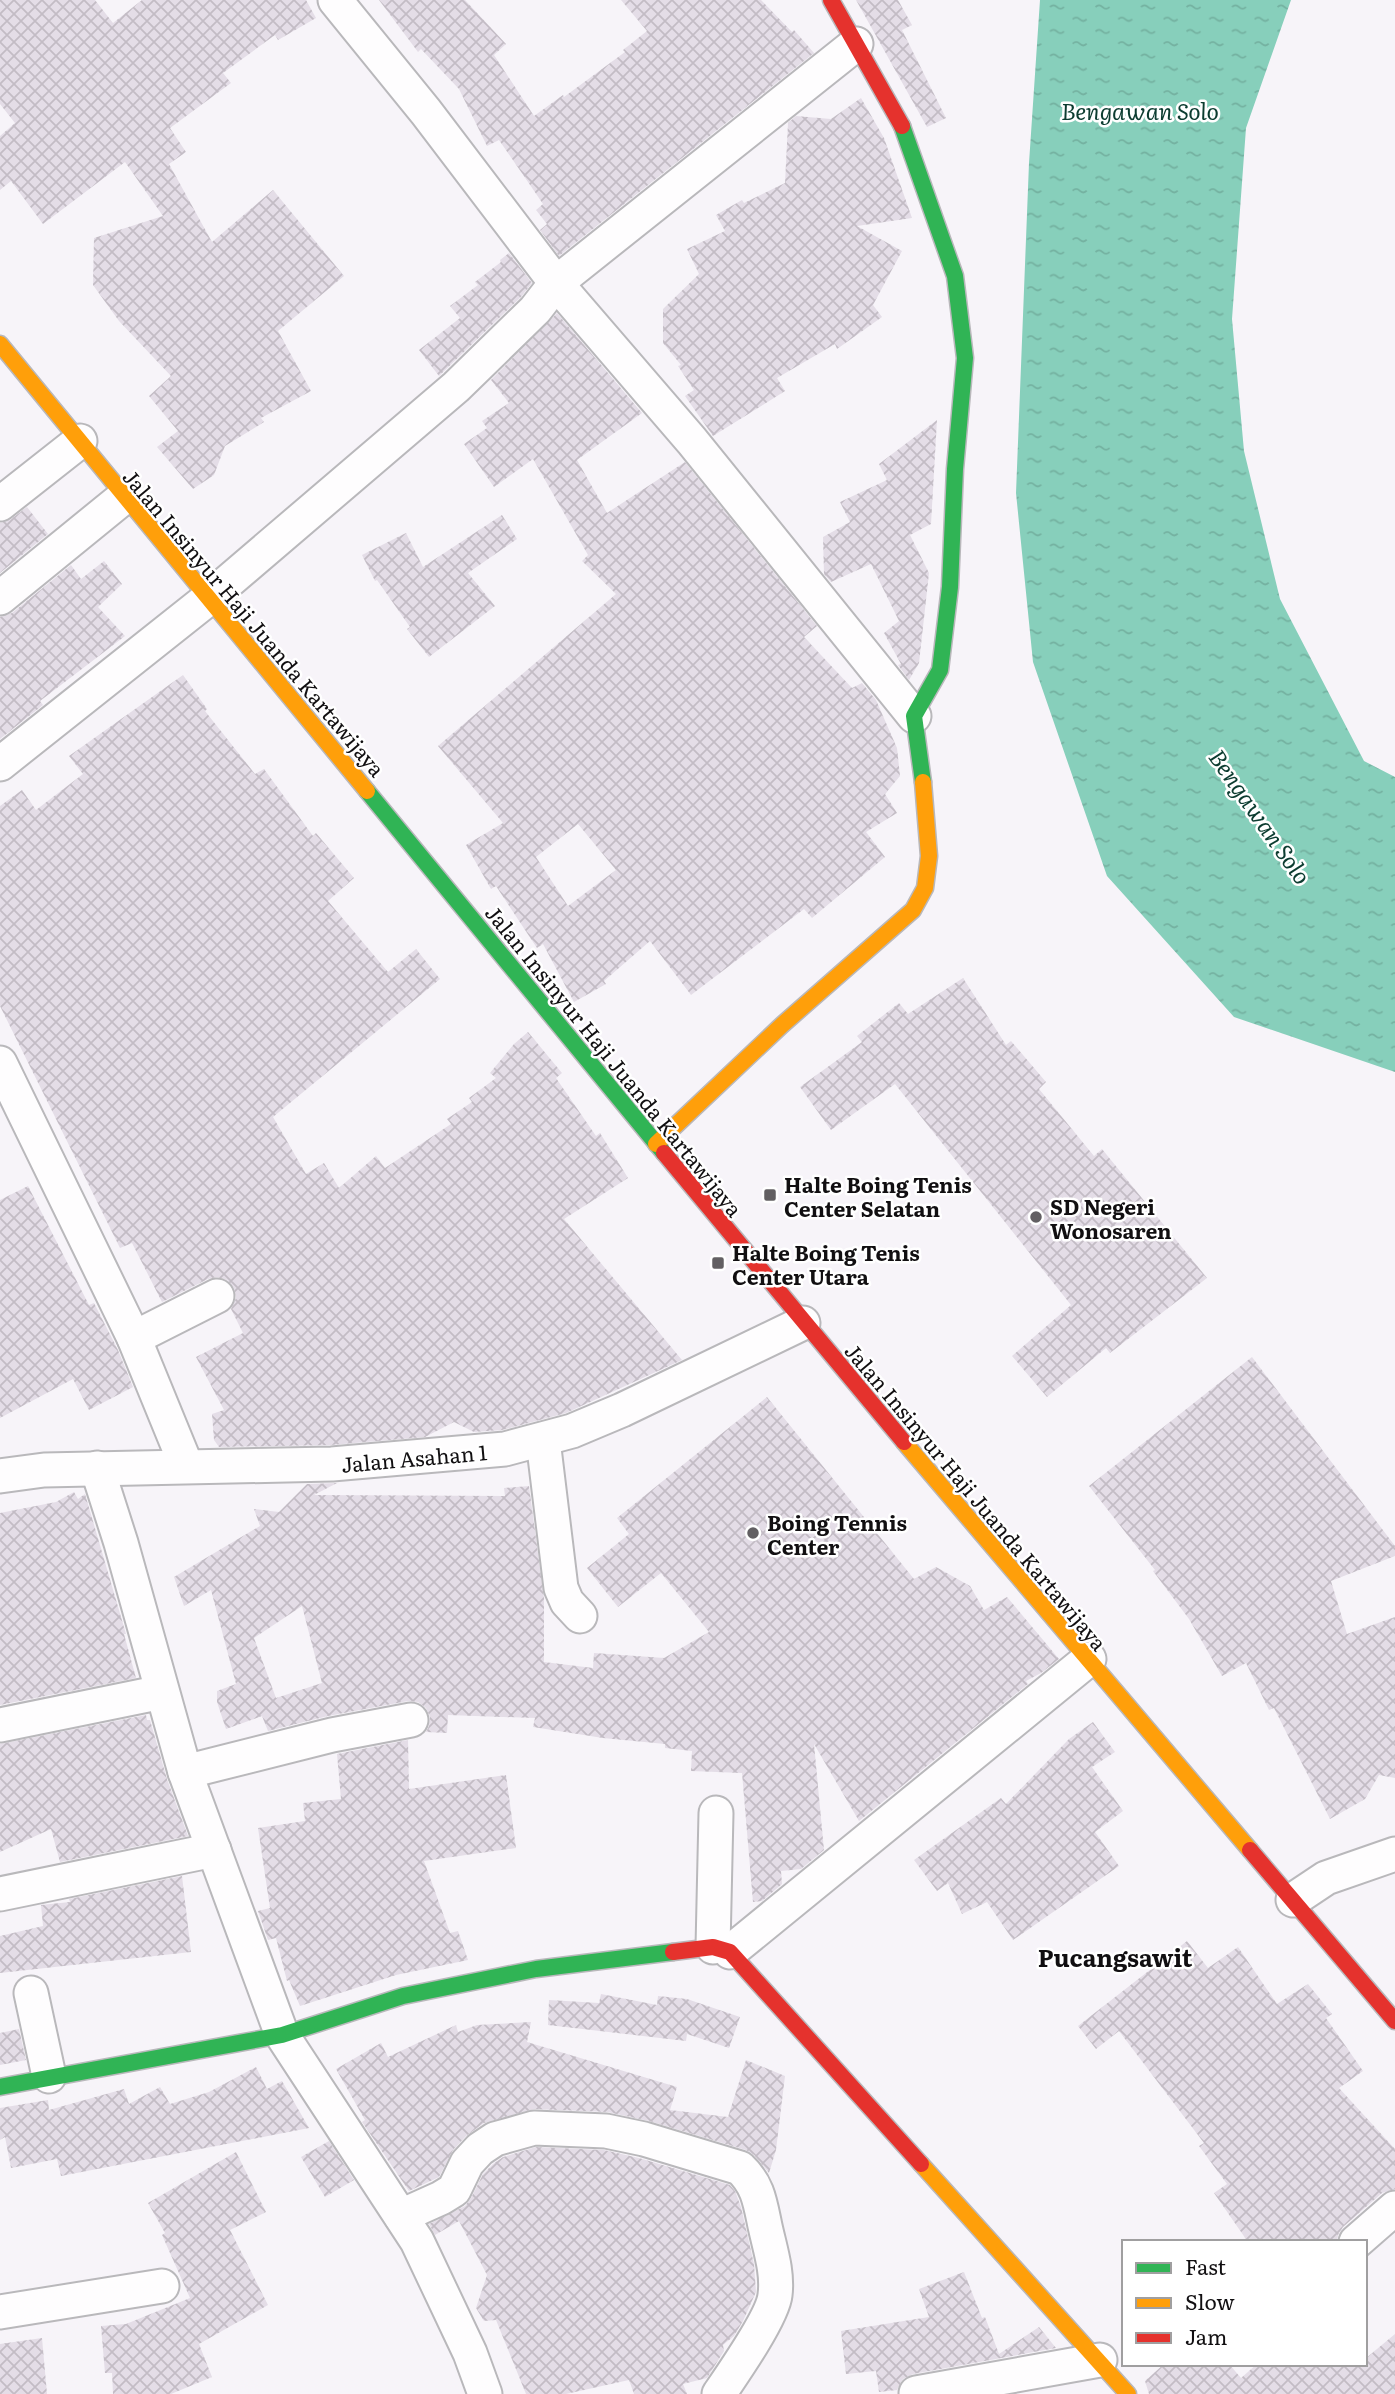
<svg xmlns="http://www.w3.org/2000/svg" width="1395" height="2394" font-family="Literata,serif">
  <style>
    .water { fill: url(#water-ripples) }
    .building { fill: url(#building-cross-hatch); fill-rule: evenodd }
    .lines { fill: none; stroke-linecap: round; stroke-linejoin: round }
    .street-casing { stroke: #b9b8bb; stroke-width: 37 }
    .fast-casing { stroke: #b9b8bb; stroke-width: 19 }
    .slow-casing { stroke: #b9b8bb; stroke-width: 19 }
    .jam-casing { stroke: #b9b8bb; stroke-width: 19 }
    .street { stroke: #fefdfe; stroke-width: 33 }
    .fast { stroke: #30b455; stroke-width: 16 }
    .slow { stroke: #ff9f0a; stroke-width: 16 }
    .jam { stroke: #e5322d; stroke-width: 16 }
    .poi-dot { fill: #625f62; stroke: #fff; stroke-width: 2.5 }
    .labels { text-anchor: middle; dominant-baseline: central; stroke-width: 5; stroke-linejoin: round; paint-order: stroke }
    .street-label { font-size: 21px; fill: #110f11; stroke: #fff }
    .poi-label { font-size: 21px; font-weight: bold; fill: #110f11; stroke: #fff; text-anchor: start }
    .water-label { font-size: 23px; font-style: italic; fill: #0c3c30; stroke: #fff }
    .quarter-label { font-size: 24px; font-weight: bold; fill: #110f11; stroke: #fff }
  </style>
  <defs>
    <pattern id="water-ripples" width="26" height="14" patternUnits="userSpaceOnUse" patternTransform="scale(1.75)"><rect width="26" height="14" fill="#87cfbb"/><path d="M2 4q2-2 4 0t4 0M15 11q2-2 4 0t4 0" fill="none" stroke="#74b1a0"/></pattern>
    <pattern id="building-cross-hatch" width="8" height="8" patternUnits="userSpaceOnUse" patternTransform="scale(1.75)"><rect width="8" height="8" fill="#e4dde7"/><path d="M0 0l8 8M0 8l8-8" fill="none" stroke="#c3bcc5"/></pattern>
  </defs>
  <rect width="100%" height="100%" fill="#f7f4f9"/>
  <path class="water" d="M1040,0H1291L1246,128L1232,319L1244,451L1280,599L1364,761L1395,777V1072L1234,1017L1107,876L1033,662L1016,493L1029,163Z"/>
  <g class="building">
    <path d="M0,0H95L113,23L142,0H306L316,18L278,40L275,35L223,73L231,83L170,128L186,152L169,164L212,242L273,190L344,276L278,331L311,391L261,418L264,422L225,446L214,475L193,489L157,447L178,431L149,396L171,376L119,321L93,285L94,238L163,216L125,162L43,224L11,181L0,190V136L15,123L0,104Z"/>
    <path d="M379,0H465L506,44L494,55L534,116L563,95L564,97L625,52L623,50L647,31L621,0H761L792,32L794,30L814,53L559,256L540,230L547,224L536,210L543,204L528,182L499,140L487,146L459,89L421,49L418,52Z"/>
    <path d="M856,0H898L912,25L902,30L946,118L927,127Z"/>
    <path d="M861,98L884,138L912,218L857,226L902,251L873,305L882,317L837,349L835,344L777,378L785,391L713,436L685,396L694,390L678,366L681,365L663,343V309L699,274L687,249L725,231L716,215L742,200L744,203L785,183L788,123L796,116L831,119Z"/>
    <path d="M509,253L532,283L521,297L439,376L419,350L460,318L450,306L478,285L475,282L501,262L500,260Z"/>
    <path d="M557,313L642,413L577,460L607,513L685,462L817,626L804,637L852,688L862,683L876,700L897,748L900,776L885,794L897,813L866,832L885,857L812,918L804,909L691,995L650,941L604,981L606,984L574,1002L543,944L537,948L496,886L491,889L466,845L503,823L438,746L616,594L582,561L588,555L533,459L494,487L464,444L487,428L482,421L509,403L491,380ZM578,824L616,870L568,906L536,857Z"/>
    <path d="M937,420L931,524L910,535L929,573L919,663L909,680L898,665L901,664L884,633L899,621L871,564L831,582L824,574L823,537L850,522L840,502L887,480L879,464Z"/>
    <path d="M27,507L48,534L0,573V523L11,519Z"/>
    <path d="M502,515L517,539L468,573L495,606L429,657L407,629L410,627L377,580L375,581L362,555L406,533L423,567Z"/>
    <path d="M104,561L122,584L98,607L125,636L40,701L43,705L0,739V617L12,613L71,565L81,579Z"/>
    <path d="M183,675L207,709L205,711L255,774L264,769L313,836L316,833L354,878L328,901L388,972L416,949L440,979L273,1117L306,1174L324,1163L339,1188L376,1156L385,1168L451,1124L447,1119L472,1102L469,1098L496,1078L490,1073L514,1044L528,1032L562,1073L556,1078L596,1136L600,1133L628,1178L564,1219L682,1360L566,1413L502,1430L474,1432L454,1422L425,1437L331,1445L219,1447L214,1440L212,1414L224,1410L196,1357L243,1333L231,1309L236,1298L234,1288L227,1280L217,1277L208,1279L162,1302L132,1243L120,1248L0,1006V806L22,790L36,810L83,774L69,756Z"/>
    <path d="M963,978L1006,1045L1011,1041L1046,1082L1039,1089L1094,1156L1102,1149L1207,1278L1110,1353L1106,1348L1047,1397L1012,1356L1071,1305L895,1084L831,1130L800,1087L862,1042L857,1036L899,1003L908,1014Z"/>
    <path d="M28,1186L89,1305L94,1303L118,1350L133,1387L89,1410L73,1379L0,1418V1200Z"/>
    <path d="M1252,1357L1395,1546V1556L1331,1581L1347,1634L1395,1617V1778L1379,1775L1365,1799L1330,1819L1274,1708L1269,1710L1246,1663L1222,1676L1189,1619L1153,1571L1155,1570L1089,1486Z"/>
    <path d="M767,1397L914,1579L936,1567L970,1586L984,1610L1007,1597L1059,1659L1041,1673L1026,1681L1028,1684L859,1821L814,1744L824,1850L801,1869L781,1871L782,1884L762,1901L753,1902L742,1773L691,1771L692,1751L665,1748V1744L603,1738L533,1727L535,1718L448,1715L447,1733L426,1732L429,1726L430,1717L426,1708L418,1702L408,1701L328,1716L268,1731L262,1716L226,1729L217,1702V1691L236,1684L211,1590L184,1606L174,1577L260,1526L254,1509L279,1512L307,1484L337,1483L314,1495L505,1496L504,1488L529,1486L544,1598V1662L593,1668L594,1653L664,1658L709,1632L661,1573L618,1607L587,1568L629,1534L617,1518ZM302,1606L322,1683L276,1698L254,1638Z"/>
    <path d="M74,1492L78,1499L85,1494L126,1634H124L136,1678L0,1705V1513L56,1502Z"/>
    <path d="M146,1715L147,1720H150L167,1779L188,1836L60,1862L51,1829L0,1852V1744Z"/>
    <path d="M1093,1722L1115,1752L1092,1767L1123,1811L1095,1832L1119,1866L1013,1940L987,1902L962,1914L948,1883L937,1891L914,1860L1001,1798L1006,1804L1069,1739Z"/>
    <path d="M408,1740L409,1789L506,1775L516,1848L424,1861L450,1933L458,1931L468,1960L396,1975L300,2006L289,1980L287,1981L276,1938L268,1940L258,1911L270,1908L258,1828L305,1821L303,1803L341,1799L337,1754Z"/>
    <path d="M182,1876L191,1952L0,1973V1936L43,1926L41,1905L70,1902L69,1899Z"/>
    <path d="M1187,1941L1208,1968L1238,1947L1277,2004L1308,1984L1332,2014L1326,2018L1363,2071L1339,2088L1395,2149V2189L1382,2193L1343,2227L1338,2235L1337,2242H1248L1214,2193L1227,2184L1199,2146L1204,2143L1119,2031L1096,2049L1078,2026Z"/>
    <path d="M601,1994L657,2005L658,1996L687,1999L740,2017L729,2048L687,2034L686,2041L548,2025L549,2000L599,2003Z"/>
    <path d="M531,2022L527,2042L677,2087L670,2110L728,2117L746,2060L785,2076L776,2150L769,2173L754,2155L746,2150L649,2121L607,2112L534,2109L484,2123L466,2136L453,2150L439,2177L409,2191L362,2122L365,2120L336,2069L381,2043L388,2057L456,2025L458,2032L477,2025Z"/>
    <path d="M19,2029L26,2060L0,2065V2033Z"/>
    <path d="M256,2067L267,2089L282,2081L309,2128L61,2176L57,2159L11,2168L5,2137L0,2140V2108L48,2100L49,2110L124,2089L129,2104L160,2087L170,2104L209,2092Z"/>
    <path d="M329,2141L354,2180L325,2197L301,2157Z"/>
    <path d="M536,2147L604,2150L639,2158L730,2185L735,2191L741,2207L754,2264L756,2292L743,2321L734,2336L723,2345L724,2351L707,2378L683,2384L687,2394H634L629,2380L566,2394H526L496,2320L484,2321L476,2308L487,2275L459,2221L435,2235L429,2224L465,2206L471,2198L483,2174L493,2164L503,2157Z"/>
    <path d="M236,2152L266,2212L230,2230L268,2305L199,2344L212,2377L171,2394H113L112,2373H105L101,2326L126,2324L190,2298L162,2235L165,2233L148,2203Z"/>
    <path d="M964,2272L982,2318L985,2317L999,2354L1039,2327L1056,2348L913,2374L903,2379L897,2390L879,2392L876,2371L846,2374L841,2331L929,2317L919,2289Z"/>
    <path d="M1395,2334V2394H1149L1145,2381L1164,2364H1229L1241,2378L1257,2364H1365V2359Z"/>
    <path d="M42,2338L47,2394H0V2344Z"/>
  </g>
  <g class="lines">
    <g class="street-casing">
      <g id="street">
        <path d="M335,0L426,112L556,283L692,441L914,716"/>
        <path d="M0,504L80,441"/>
        <path d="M0,598L124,497"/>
        <path d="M0,764L209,598L456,387L535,310L556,283L856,44"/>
        <path d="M0,1063L134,1338L186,1465"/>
        <path d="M134,1338L217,1296"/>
        <path d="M543,1440L561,1588L567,1602L580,1616"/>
        <path d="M97,1468L121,1543L185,1772L282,2035L417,2241L470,2353L485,2394"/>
        <path d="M0,1476L44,1470L332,1464L505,1449L572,1431L622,1410L803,1323"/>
        <path d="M0,1725L162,1692"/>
        <path d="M185,1772L332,1735L411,1720"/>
        <path d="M0,1894L214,1850"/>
        <path d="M1293,1900L1326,1878L1395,1854"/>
        <path d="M713,1947L716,1813"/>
        <path d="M730,1952L1089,1659"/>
        <path d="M31,1993L49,2076"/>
        <path d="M401,2216L441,2198L454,2190L467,2163L480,2149L495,2139L534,2128L606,2131L644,2139L740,2168C758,2185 760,2202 765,2226C770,2249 778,2272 775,2295C773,2316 732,2375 719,2394"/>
        <path d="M1356,2242L1395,2208"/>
        <path d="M0,2312L162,2286"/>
        <path d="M916,2393L1100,2360"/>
      </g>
    </g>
    <g class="fast-casing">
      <g id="fast">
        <path d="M902,126L955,276L965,358L955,469L950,587L940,670L914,716L923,782"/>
        <path d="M367,791L664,1153"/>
        <path d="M0,2087L282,2035L403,1996L536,1969L673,1952"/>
      </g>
    </g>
    <g class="slow-casing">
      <g id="slow">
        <path d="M0,344L367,791"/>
        <path d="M656,1144L782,1025L913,910L925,888L929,856L923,782"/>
        <path d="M904,1442L1250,1850"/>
        <path d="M921,2164L1128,2394"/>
      </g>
    </g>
    <g class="jam-casing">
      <g id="jam">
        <path d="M831,0L902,126"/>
        <path d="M664,1153L904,1442"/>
        <path d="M1250,1850L1395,2021"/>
        <path d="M673,1952L713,1947L730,1952L921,2164"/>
      </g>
    </g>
    <use href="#street" class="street"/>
    <use href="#fast" class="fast"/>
    <use href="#slow" class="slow"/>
    <use href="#jam" class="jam"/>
  </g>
  <g class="poi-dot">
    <rect x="763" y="1188" width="14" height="14" rx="3.5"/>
    <circle cx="1036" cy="1217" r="7"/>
    <rect x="711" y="1256" width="14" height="14" rx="3.5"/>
    <circle cx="753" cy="1533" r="7"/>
  </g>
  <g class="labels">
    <g class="street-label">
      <text transform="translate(255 622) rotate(50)">Jalan Insinyur Haji Juanda Kartawijaya</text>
      <text transform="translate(615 1060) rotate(51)">Jalan Insinyur Haji Juanda Kartawijaya</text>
      <text transform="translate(414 1457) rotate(-5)">Jalan Asahan 1</text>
      <text transform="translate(977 1496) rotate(50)">Jalan Insinyur Haji Juanda Kartawijaya</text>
    </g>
    <g class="poi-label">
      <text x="784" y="1183">Halte Boing Tenis<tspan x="784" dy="24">Center Selatan</tspan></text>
      <text x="1050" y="1205">SD Negeri<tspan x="1050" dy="24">Wonosaren</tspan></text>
      <text x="732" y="1251">Halte Boing Tenis<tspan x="732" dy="24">Center Utara</tspan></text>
      <text x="767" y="1521">Boing Tennis<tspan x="767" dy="24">Center</tspan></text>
    </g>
    <g class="water-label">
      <text x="1140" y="110">Bengawan Solo</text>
      <text transform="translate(1261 816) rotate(55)">Bengawan Solo</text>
    </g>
    <g class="quarter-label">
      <text x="1115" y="1956">Pucangsawit</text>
    </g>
  </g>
  <rect x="1122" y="2240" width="245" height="126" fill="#ffffff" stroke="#a09fa0" stroke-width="2"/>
  <rect x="1136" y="2263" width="35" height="10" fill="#30b455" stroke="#a09fa0" stroke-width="2"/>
  <text x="1185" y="2275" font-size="21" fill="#110f11">Fast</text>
  <rect x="1136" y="2298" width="35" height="10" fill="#ff9f0a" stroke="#a09fa0" stroke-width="2"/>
  <text x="1185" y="2310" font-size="21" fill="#110f11">Slow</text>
  <rect x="1136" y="2333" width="35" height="10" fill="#e5322d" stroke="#a09fa0" stroke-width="2"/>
  <text x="1185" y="2345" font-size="21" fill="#110f11">Jam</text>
</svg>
